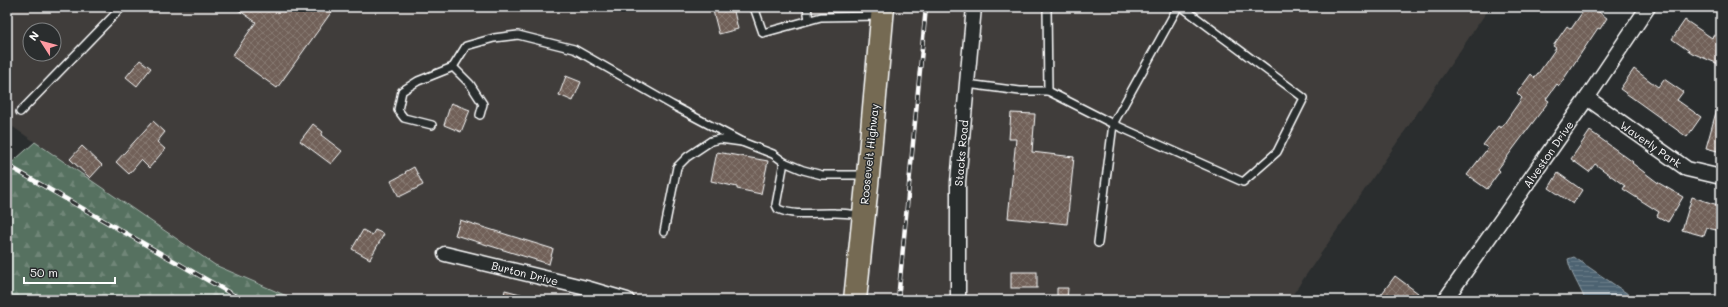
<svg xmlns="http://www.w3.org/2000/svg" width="1728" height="307" font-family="Mali,sans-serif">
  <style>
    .built { fill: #3f3d3b; fill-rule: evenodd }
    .forest { fill: url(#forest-firs); stroke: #aab8b0 }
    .water { fill: url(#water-rules); stroke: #95a2aa }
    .building { fill: url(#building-cross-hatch); stroke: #fff }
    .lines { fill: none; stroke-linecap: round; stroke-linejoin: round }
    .service-casing { stroke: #fff; stroke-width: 10 }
    .minor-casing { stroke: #fff; stroke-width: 17 }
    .primary-casing { stroke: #fff; stroke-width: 25 }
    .service { stroke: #2a2d2e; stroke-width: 7 }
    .minor { stroke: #2a2d2e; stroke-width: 14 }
    .primary { stroke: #746b52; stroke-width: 22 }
    .rail-casing { stroke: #fff; stroke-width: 4.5 }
    .rail { stroke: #2a2d2e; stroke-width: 3; stroke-dasharray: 9; stroke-linecap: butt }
    .labels { text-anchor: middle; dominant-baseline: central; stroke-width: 3; stroke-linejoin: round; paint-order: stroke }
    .street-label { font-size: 11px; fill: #fff; stroke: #2a2d2e }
  </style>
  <defs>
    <pattern id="forest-firs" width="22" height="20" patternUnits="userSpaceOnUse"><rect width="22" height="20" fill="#567160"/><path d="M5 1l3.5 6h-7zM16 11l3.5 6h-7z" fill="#6f8678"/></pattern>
    <pattern id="water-rules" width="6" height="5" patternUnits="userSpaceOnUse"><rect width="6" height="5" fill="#4e6472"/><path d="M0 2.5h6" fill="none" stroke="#697b87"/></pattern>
    <pattern id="building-cross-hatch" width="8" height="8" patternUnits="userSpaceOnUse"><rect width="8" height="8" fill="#716158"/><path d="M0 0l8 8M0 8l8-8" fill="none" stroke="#867971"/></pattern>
  </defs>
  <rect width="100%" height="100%" fill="#2a2d2e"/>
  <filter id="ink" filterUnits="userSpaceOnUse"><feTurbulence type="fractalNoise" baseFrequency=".025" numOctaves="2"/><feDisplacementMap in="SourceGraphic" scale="8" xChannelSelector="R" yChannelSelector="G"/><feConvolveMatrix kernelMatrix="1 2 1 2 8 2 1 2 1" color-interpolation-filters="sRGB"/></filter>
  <g filter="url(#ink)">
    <path class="built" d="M7,7H1490L1289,300H296L215,265L7,123ZM30,30H54V54H30Z"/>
    <path class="forest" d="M35,142L215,265L296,300H7V167Z"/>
    <path class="water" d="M1574,257L1628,294L1647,300H1585C1580,286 1570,273 1568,259Z"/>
    <g class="building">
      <path d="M234,7H335L277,88L232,56L256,22Z"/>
      <path d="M712,7H733L738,29L719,34Z"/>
      <path d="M1586,7H1592L1607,18L1600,29L1598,28L1559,86L1557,84L1546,99L1549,101L1498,169L1500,171L1487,189L1467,175L1488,148L1483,145L1498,126L1501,128L1522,98L1517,93L1531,74L1535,78L1556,48L1553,46L1567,26L1571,29Z"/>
      <path d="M1685,20L1712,38L1713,35L1721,39V65L1692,53L1672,39Z"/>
      <path d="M140,60L151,68L137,86L126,77Z"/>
      <path d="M1634,69L1658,87L1664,79L1683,92L1677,100L1701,117L1687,137L1620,89Z"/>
      <path d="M566,76L581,82L573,101L559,95Z"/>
      <path d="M451,103L470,110L461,132L444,125Z"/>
      <path d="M1718,105L1721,106V152L1706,148Z"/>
      <path d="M1011,113L1035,114L1032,152L1074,157L1067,224L1008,218L1016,139H1009Z"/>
      <path d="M153,121L165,132L157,142L165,149L149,168L141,160L129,174L116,162Z"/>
      <path d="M313,124L323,132L321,135L342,151L331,164L300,141Z"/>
      <path d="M1590,131L1633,162L1632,163L1657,182L1683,197L1668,222L1657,216L1659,212L1623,189L1625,186L1595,164L1589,172L1571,159Z"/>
      <path d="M82,146L102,165L90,178L70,159Z"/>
      <path d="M717,152L768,161L761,194L737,189V187L711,181Z"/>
      <path d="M414,167L423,185L399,197L391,181L406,173L405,172Z"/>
      <path d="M1558,173L1582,190L1573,204L1549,188Z"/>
      <path d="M1692,197L1721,206V231L1707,228L1704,236L1682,230Z"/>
      <path d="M460,220L553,249L549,264L455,235Z"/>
      <path d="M363,230L372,235L375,230L384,234L370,259L352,249Z"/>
      <rect x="1011" y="272" width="26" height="16"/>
      <path d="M1395,276L1418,293L1413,300H1377Z"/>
      <path d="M1057,288H1068L1067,300H1057Z"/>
      <path d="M505,290L532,297V300H503Z"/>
    </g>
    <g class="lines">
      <g class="service-casing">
        <g id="service">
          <path d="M754,7L763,33L821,17L879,16"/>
          <path d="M807,7L809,20"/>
          <path d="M1047,7L1048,91"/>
          <path d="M1178,7L1113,124L1243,182L1277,152L1304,98L1182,7"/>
          <path d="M453,67L470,84L483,104L480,115"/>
          <path d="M967,84L1020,91H1048L1113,124L1098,243"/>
          <path d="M20,112L122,7"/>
          <path d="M432,125L404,118L398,110L402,91L418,81L453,67L466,46L494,38L518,35L574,49L672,105L742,142"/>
          <path d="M784,162L776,205L778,209C796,217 816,212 835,213C843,213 852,214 861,215"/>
          <path d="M664,232L677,167L687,157L711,141L720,139L742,142L773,154L784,162L803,170L822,175H866"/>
        </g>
      </g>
      <g class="minor-casing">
        <g id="minor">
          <path d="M1587,98L1687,169L1721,177"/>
          <path d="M445,254L586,288L627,300"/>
          <path d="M958,300V182L974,7"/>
          <path d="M1445,300L1587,98L1648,7"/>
        </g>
      </g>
      <g class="primary-casing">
        <path id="primary" d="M855,300L868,175L883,7"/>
      </g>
      <use href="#service" class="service"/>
      <use href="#minor" class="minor"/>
      <use href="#primary" class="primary"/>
      <g class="rail-casing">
        <g id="rail">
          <path d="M7,165L242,300"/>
          <path d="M898,300L926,7"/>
        </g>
      </g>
      <use href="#rail" class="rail"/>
    </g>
  </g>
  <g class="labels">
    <g class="street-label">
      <text transform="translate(1651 144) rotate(35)">Waverly Park</text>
      <text transform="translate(961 153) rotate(-85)">Stacks Road</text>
      <text transform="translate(869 154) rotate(-84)">Roosevelt Highway</text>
      <text transform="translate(1548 154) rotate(-55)">Alveston Drive</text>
      <text transform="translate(525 273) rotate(14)">Burton Drive</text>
    </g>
  </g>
  <rect width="1728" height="307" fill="none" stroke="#2a2d2e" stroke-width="24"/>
  <rect x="12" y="12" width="1704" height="283" fill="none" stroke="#fff" stroke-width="1.5" filter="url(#ink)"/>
  <g transform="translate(42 42) rotate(306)"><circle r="19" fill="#2a2d2e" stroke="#7f8182"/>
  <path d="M0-3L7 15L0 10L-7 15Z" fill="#ff9aa2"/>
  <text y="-6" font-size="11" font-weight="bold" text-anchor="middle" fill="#ffffff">N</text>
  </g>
  <path d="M24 277v6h91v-6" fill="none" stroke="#ffffff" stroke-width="2"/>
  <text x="30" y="277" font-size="12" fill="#ffffff" stroke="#2a2d2e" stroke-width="3" paint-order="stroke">50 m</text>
</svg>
